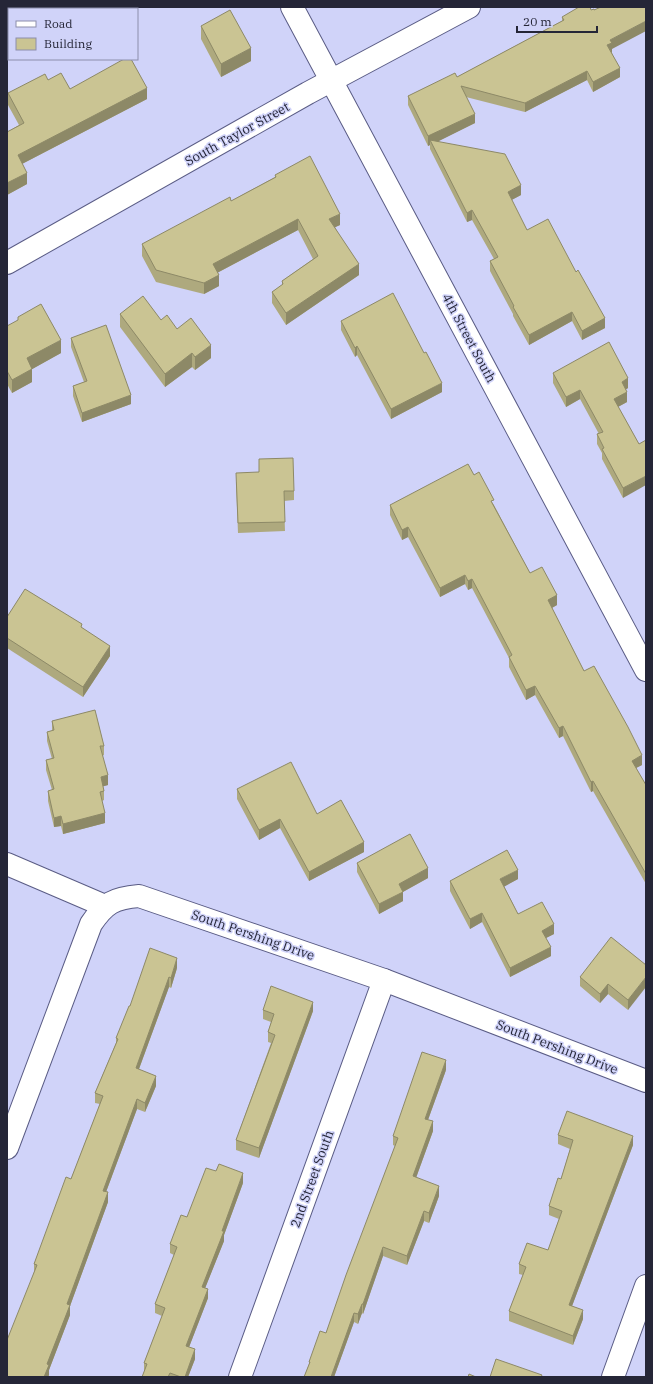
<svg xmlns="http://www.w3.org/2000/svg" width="653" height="1384" font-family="'IBM Plex Serif',serif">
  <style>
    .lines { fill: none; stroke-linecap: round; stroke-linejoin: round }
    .minor-casing { stroke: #5a5c85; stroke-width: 24 }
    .tertiary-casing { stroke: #5a5c85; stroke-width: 24 }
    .minor { stroke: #fff; stroke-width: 22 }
    .tertiary { stroke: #fff; stroke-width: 22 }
    .wall { fill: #aea97e }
    .shaded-wall { fill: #8d8967 }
    .building { fill: #cac493; stroke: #8d8967 }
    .labels { text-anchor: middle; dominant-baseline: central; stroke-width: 3; stroke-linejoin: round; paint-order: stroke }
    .street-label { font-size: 13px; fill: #252637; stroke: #d0d3f9 }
  </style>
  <rect width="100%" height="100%" fill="#d0d3f9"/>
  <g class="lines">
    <g class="minor-casing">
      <g id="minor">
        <path d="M292,7L646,670"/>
        <path d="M7,263L308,93L469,7"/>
        <path d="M7,864L105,906"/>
        <path d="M240,1377L384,980"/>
        <path d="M613,1377L646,1286"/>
      </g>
    </g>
    <g class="tertiary-casing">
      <path id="tertiary" d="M7,1148L91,924C105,903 114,898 139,896L384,980L646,1081"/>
    </g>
    <use href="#minor" class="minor"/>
    <use href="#tertiary" class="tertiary"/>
  </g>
  <g class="wall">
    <path d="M562,17L612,49V53L620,77L593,92L587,80L525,112L466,97L475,123L438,141L521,195L511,200L527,230L605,328L582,340L572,321L529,345L513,316V314L490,271V261L494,259L472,220L467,222L430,149V145L428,146L408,105V96L457,77L562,21Z"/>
    <path d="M201,26L251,61L221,77L201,39Z"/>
    <path d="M48,80L70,89L147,99L22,164L27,184L7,195V132L19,125L8,105V93Z"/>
    <path d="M275,175L340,225L335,227L359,275L286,325L272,303V292L282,285V281L313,259L298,230L217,273L219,286L204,294L156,282L142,256V244L231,201L275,177Z"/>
    <path d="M120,314L161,320L177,329L211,358L195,370L192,367L165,387L120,327Z"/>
    <path d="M341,321L442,392L391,419L357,355L355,357L341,330Z"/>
    <path d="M7,326L61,353L32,369V382L12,393L7,384Z"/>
    <path d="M71,338L131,404L82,422L73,396V386L84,382L71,347Z"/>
    <path d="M553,373L628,388L626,389L627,402L618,407L639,444L623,498L602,459V453L597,444V434H599L580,399L566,407L553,383Z"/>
    <path d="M474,475L494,505L530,573L557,605L552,608L584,671L642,765L636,768L646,785V884L593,791L591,792L563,736L559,738L535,695L526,700L509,667V658L472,588L468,590L465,584L440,597L408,537L402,540L390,515V505Z"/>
    <path d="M236,482L294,491V500L284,501L285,531L238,533Z"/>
    <path d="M7,617L82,628L110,656L83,697L7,648Z"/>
    <path d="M52,721L104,746V755L102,756L108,785L103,786L104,791V800L102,801L105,823L63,834L61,826L54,827L48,801V791L52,790L46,770V760L52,759L47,741V732L52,731Z"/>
    <path d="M237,789L317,814L364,852L309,881L280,828L259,840L237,799Z"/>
    <path d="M357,863L428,878L403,892V901L379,914L357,872Z"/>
    <path d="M518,879L504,886L518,914L554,934L546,938L551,956L510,977L482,922L470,929L450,891V881Z"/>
    <path d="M646,965L628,1010L608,994L600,1003L580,986V977Z"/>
    <path d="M177,968L171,988L169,987L139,1069L156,1086L145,1112L137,1109L106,1192L108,1202L70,1306V1315L49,1370V1375L48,1377H7L34,1272V1264L71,1179L100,1104L95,1103V1093L116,1043V1038L130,1006Z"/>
    <path d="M263,1010L313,1011L259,1158L236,1150V1140L271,1043L268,1042V1032L271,1022L263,1019Z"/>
    <path d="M446,1070L428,1120L433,1131L416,1178L439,1196L429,1223L424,1221L407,1265L383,1256L363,1314L362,1313L358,1324L354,1322L334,1377H304L309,1364V1362L326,1333L395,1146L393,1145V1136Z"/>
    <path d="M558,1135L633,1145L572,1306L583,1319L573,1345L509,1321V1311L523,1275L519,1274V1264L548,1250L559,1219L549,1215V1206L561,1179L570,1149L558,1144Z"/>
    <path d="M243,1183L224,1235V1241L205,1288L208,1298L189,1347L195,1359L188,1377H142L144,1372V1363L162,1316L155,1313V1304L174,1255L170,1253V1244L187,1217Z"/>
  </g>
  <g class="shaded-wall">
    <path d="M646,21V31L612,49V53L607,45L610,40Z"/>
    <path d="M251,48V61L221,77V64Z"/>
    <path d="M620,68V77L593,92V82Z"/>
    <path d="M587,71V80L525,112V103Z"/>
    <path d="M147,88V99L18,166V155Z"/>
    <path d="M475,114V123L433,144L430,140V145L428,146V136Z"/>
    <path d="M27,173V184L7,195V183Z"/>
    <path d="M521,185V195L508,202V192Z"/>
    <path d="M472,210V220L467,222V213Z"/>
    <path d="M340,214V225L329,230V219Z"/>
    <path d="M298,219V230L213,275V264Z"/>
    <path d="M359,264V275L286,325V313Z"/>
    <path d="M219,275V286L204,294V283Z"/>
    <path d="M572,312V321L529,345V335Z"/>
    <path d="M605,318V328L582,340V331Z"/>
    <path d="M61,340V353L27,372V358Z"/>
    <path d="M211,345V358L195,370V357Z"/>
    <path d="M357,346V355L355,357V348Z"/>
    <path d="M192,353V367L165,387V374Z"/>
    <path d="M32,369V382L12,393V380Z"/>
    <path d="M628,378V388L622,392V382Z"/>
    <path d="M442,383V392L391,419V409Z"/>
    <path d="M580,390V399L566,407V397Z"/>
    <path d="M627,392V402L614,409V399Z"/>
    <path d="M131,395V404L82,422V413Z"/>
    <path d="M646,476V485L623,498V488Z"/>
    <path d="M408,527V537L402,540V530Z"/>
    <path d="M465,575V584L440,597V588Z"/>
    <path d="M472,579V588L468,590V581Z"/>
    <path d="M557,595V605L548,610V600Z"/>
    <path d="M110,646V656L83,697V687Z"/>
    <path d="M535,686V695L526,700V690Z"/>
    <path d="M563,726V736L559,738V728Z"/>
    <path d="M642,755V765L632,770V761Z"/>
    <path d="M108,775V785L101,787V777Z"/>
    <path d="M593,781V791L591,792V782Z"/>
    <path d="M105,813V823L63,834V824Z"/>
    <path d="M61,816V826L54,827V818Z"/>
    <path d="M280,819V828L259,840V830Z"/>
    <path d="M364,842V852L309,881V872Z"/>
    <path d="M428,868V878L399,894V884Z"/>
    <path d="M518,870V879L500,889V879Z"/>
    <path d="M403,892V901L379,914V904Z"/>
    <path d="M482,913V922L470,929V919Z"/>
    <path d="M554,924V934L542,940V931Z"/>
    <path d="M551,947V956L510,977V968Z"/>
    <path d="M177,958V968L171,988V978Z"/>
    <path d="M169,977V987L136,1077V1068Z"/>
    <path d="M646,977V987L628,1010V1000Z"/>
    <path d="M608,984V994L600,1003V994Z"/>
    <path d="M313,1002V1011L259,1158V1148Z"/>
    <path d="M446,1060V1070L425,1128V1119Z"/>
    <path d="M156,1076V1086L145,1112V1103Z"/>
    <path d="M137,1099V1109L103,1200V1191Z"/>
    <path d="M433,1121V1131L413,1186V1176Z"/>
    <path d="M633,1136V1145L569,1314V1305Z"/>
    <path d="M243,1173V1183L224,1235V1241L202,1296V1287L222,1231Z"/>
    <path d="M439,1186V1196L429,1223V1213Z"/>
    <path d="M108,1192V1202L70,1306V1315L49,1370V1375L48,1377H44L47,1364L67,1304Z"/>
    <path d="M424,1211V1221L407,1265V1256Z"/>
    <path d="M383,1247V1256L363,1314V1304Z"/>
    <path d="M208,1289V1298L186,1355V1346Z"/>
    <path d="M362,1304V1313L358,1324V1314Z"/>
    <path d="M583,1310V1319L573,1345V1336Z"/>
    <path d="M354,1313V1322L334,1377H331Z"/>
    <path d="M195,1349V1359L188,1377H185Z"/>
  </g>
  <g class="building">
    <path d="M579,7H590L591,10L594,9V10L601,7H646V21L610,40L612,43L607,45L620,68L593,82L587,71L525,103L461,86L475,114L428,136L408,96L455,73L457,77L564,20L562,17Z"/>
    <path d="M230,10L251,48L221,64L201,26Z"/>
    <path d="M124,59H131L147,88L18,155L27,173L7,183V132L24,123L8,93L45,74L48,80L61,73L70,89Z"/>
    <path d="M430,140L505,154L521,185L508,192L527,230L548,219L576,272L578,270L605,318L582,331L572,312L529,335L513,307L514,306L490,261L498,257L472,210L467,213Z"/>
    <path d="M310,156L340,214L329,219L359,264L286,313L272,292L283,284L282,281L318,256L298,219L213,264L219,275L204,283L156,270L142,244L230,197L231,201L276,177L275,175Z"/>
    <path d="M393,293L424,353L426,352L442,383L391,409L357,346L355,348L341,321Z"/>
    <path d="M143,296L161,320L167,315L177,329L191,318L211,345L195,357L192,353L165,374L120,314Z"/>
    <path d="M41,304L61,340L27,358L32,369L12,380L7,371V326L18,320V317Z"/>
    <path d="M106,325L131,395L82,413L73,386L87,381L71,338Z"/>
    <path d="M609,342L628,378L622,382L627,392L614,399L639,444L646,440V476L623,488L602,449L604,448L597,434L603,432L580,390L566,397L553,373Z"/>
    <path d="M293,458L294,491H284L285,522L238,523L236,473L259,472V459Z"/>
    <path d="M468,464L474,475L479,472L494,500L491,501L530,573L542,567L557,595L548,600L584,671L594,666L628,727L642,755L632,761L646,785V874L593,781L591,782L563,726L559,728L535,686L526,690L509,657L512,655L472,579L468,581L465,575L440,588L408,527L402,530L390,505Z"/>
    <path d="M25,589L82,624L81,627L110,646L83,687L7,638V617Z"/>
    <path d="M95,710L104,746H100L108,775L101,777L104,791L100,792L105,813L63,824L61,816L54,818L48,791L54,789L46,760L54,758L47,732L54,730L52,721Z"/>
    <path d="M291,762L317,814L341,800L364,842L309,872L280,819L259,830L237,789Z"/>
    <path d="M410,834L428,868L399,884L403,892L379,904L357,863Z"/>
    <path d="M507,850L518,870L500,879L518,914L542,902L554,924L542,931L551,947L510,968L482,913L470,919L450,881Z"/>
    <path d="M611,937L646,965V977L628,1000L608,984L600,994L580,977Z"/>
    <path d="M150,948L177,958L171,978L169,977L136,1068L156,1076L145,1103L137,1099L103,1191L108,1192L67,1304L70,1305L47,1364L49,1365L44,1377H7V1340L37,1265L34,1264L66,1177L71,1179L103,1096L95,1093L118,1039L116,1038L129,1006H130Z"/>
    <path d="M271,986L313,1002L259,1148L236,1140L275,1035L268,1032L274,1014L263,1010Z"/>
    <path d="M422,1052L446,1060L425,1119L433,1121L413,1176L439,1186L429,1213L424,1211L407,1256L383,1247L363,1304H362L358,1314L354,1313L331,1377H304L310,1362H309L320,1331L326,1333L346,1275L398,1138L393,1136Z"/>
    <path d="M567,1111L633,1136L569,1305L583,1310L573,1336L509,1311L526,1267L519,1264L527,1243L548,1250L562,1211L549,1206L558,1178L561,1179L573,1140L558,1135Z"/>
    <path d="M219,1164L243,1173L222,1231H224L202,1287L208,1289L186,1346L195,1349L185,1377H181L170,1373L168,1377H142L147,1364L144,1363L165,1308L155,1304L177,1247L170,1244L181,1215L187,1217L206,1168L216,1171Z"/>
    <path d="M496,1359L542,1375L541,1377H490Z"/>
    <path d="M469,1374L476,1377H468Z"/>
  </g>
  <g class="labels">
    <g class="street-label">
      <text transform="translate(237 134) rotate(-29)">South Taylor Street</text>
      <text transform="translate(469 338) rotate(62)">4th Street South</text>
      <text transform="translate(253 935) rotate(19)">South Pershing Drive</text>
      <text transform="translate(557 1047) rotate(21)">South Pershing Drive</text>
      <text transform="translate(312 1179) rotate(-70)">2nd Street South</text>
    </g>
  </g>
  <rect width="653" height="1384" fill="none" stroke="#252637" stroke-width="16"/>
  <rect x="8" y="8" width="130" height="52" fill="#d0d3f9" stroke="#8c8eab"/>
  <rect x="16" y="21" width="20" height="6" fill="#ffffff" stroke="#8c8eab"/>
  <text x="44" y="28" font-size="12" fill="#252637">Road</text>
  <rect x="16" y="38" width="20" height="12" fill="#cac493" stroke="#8c8eab"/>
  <text x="44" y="48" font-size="12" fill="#252637">Building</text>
  <path d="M517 26v6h80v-6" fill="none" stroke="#252637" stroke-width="2"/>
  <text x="523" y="26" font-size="12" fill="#252637" stroke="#d0d3f9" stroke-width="3" paint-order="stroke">20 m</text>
</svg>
